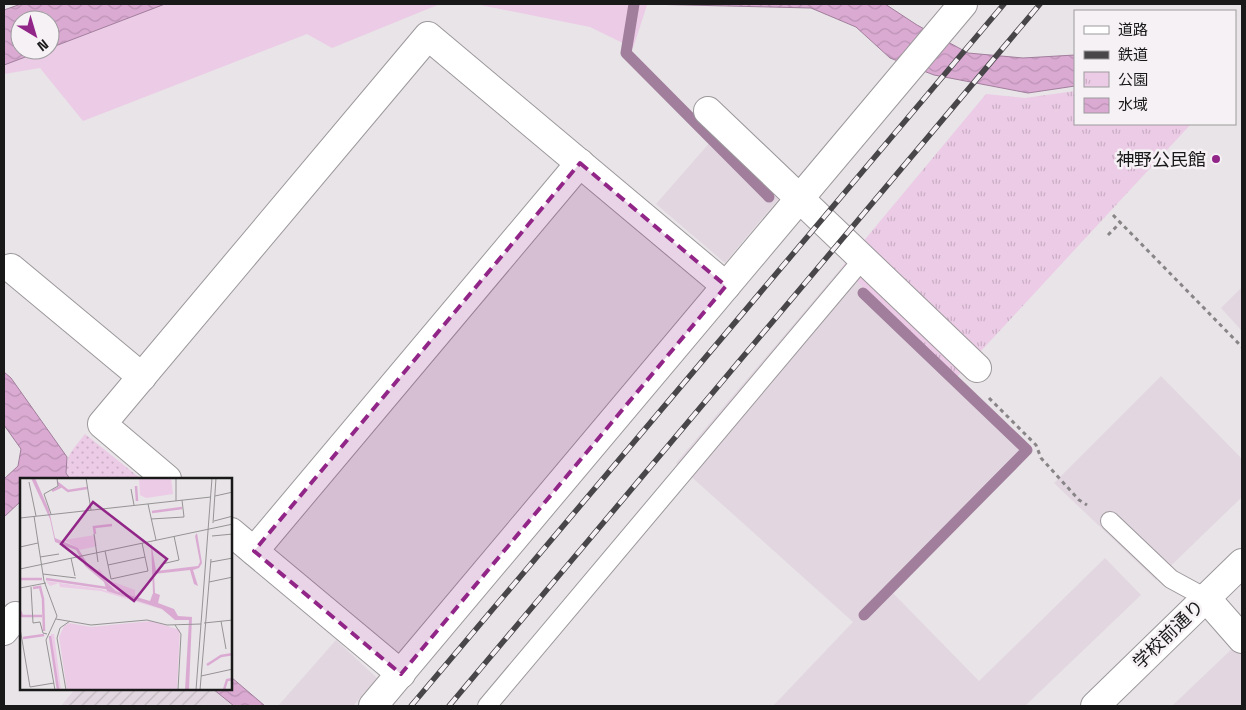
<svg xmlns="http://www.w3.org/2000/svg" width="1246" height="710" font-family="'Space Grotesk','Noto Sans JP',sans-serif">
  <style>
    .built { fill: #e2d7e0 }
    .industrial { fill: url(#industrial-furrows) }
    .grass { fill: #eccbe6 }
    .park { fill: url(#park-tufts) }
    .garden { fill: url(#garden-dots) }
    .water { fill: url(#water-waves); stroke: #a17e9c }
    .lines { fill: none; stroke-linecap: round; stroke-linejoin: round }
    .stream { stroke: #a17e9c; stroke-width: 11 }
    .service-casing { stroke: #9c989b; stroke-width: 20 }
    .minor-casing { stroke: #9c989b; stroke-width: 30 }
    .secondary-casing { stroke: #9c989b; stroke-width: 30 }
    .path { stroke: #888587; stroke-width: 3; stroke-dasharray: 4 4; stroke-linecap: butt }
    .service { stroke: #fff; stroke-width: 18 }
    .minor { stroke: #fff; stroke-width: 28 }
    .secondary { stroke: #fff; stroke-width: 28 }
    .rail-casing { stroke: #484648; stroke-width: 5.5 }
    .rail { stroke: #f5f1f4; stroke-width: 4; stroke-dasharray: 11; stroke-linecap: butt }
    .marked { fill: #922688; fill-opacity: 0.2; stroke: #922688; stroke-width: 4; stroke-dasharray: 10 6; stroke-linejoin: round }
    .poi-dot { fill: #922688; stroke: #f5f1f4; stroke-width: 2 }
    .labels { text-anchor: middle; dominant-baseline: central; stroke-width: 5; stroke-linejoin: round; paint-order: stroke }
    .poi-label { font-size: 18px; fill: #1a191a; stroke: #f5f1f4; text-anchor: end }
    .street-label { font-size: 18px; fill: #1a191a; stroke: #f5f1f4 }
    .inset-river { fill: none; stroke: #dbaad3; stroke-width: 2.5 }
    .inset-road { fill: none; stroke: #969395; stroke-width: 1 }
    .view { fill: #922688; fill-opacity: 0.15; stroke: #922688; stroke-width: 2.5 }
    .inset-edge { fill: none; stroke: #1a191a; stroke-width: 2.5 }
  </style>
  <defs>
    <pattern id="industrial-furrows" width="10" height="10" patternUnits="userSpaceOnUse" patternTransform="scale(1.25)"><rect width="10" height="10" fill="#e2d7e0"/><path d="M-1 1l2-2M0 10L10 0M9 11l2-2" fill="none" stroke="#c1b8c0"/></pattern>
    <pattern id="park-tufts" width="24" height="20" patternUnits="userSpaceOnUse" patternTransform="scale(1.25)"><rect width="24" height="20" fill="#eccbe6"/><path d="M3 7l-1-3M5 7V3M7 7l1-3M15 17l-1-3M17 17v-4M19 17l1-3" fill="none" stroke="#caaec5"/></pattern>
    <pattern id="garden-dots" width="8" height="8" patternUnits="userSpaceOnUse" patternTransform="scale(1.25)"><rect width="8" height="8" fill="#eccbe6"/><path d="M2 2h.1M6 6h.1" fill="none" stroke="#caaec5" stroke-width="1.8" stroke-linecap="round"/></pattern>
    <pattern id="water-waves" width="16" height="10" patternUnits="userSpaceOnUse" patternTransform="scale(1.25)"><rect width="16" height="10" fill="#dbaad3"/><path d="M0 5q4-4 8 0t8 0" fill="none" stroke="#bb92b5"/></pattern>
  </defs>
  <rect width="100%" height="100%" fill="#e8e4e7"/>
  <g class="built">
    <path d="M719,132L781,196L725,263L656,204Z"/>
    <path d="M842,267L956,378L1023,442L1022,450L887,587L979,681L1105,558L1141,595L1025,706H773L853,622L676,463Z"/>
    <path d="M1242,287V331L1221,308Z"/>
    <path d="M1161,376L1242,459V497L1156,580L1054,483Z"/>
    <path d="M336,640L377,678L353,706H278Z"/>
    <path d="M1235,646L1242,653V706H1172Z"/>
    <path d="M215,690L234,706H203Z"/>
  </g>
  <path class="industrial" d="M75,689H213L215,690L203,706H61Z"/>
  <g class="grass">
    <path d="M165,4H440L332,48L307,34L83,121L40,68L4,74V65L44,50H50V48Z"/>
    <path d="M475,4H645L647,5L633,48L590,27Z"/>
  </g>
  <path class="park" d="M1075,91V124H1191L956,378L842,267L986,94L1025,98Z"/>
  <path class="garden" d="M85,434L141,479H70C59,462 75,447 85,434Z"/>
  <g class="water">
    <path d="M21,4H165L50,48V20H20V50H44L4,65V10Z"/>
    <path d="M645,4H885L917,25L968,53L1023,58L1075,55V86L1028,93L934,75L890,58L856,27L811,8Z"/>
    <path d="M4,372L11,378L67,457L66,473L70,479H21V501L4,517V479L18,466L21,449L4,425Z"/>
    <path d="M231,677L265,706H234L213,689H231Z"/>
  </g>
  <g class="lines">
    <g class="stream">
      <path d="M634,4L626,53L769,197"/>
      <path d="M863,293L1027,450L864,615"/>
    </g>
    <g class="service-casing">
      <g id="service">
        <path d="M1110,521L1171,579L1206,598"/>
        <path d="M487,706L863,259"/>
      </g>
    </g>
    <g class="minor-casing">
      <g id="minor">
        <path d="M708,111L977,368"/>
        <path d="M11,268L142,377"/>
        <path d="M167,479L102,424L428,36L726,286"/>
        <path d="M231,532L401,674"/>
        <path d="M254,551L580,163"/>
        <path d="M1206,598L1242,639"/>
        <path d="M4,631L16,616"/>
        <path d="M373,706L963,4"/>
      </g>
    </g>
    <g class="secondary-casing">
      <path id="secondary" d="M1095,706L1242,563"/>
    </g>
    <g class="path">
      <path d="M1113,215L1242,347"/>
      <path d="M1108,235L1121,222"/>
      <path d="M989,398L1036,445L1041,458L1079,500L1087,505"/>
    </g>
    <use href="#service" class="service"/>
    <use href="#minor" class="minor"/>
    <use href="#secondary" class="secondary"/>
    <g class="rail-casing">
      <g id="rail">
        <path d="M411,706L1004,4"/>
        <path d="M449,706L1040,4"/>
      </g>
    </g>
    <use href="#rail" class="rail"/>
  </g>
  <path class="marked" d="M580,163L726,286L401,674L254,551Z"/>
  <circle class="poi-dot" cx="1216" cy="159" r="5"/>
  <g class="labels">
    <g class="poi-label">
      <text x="1206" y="159">神野公民館</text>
    </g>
    <g class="street-label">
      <text transform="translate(1168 634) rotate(-44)">学校前通り</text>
    </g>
  </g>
  <g transform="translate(20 478)">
    <rect width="212" height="212" fill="#e8e4e7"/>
    <path d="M119,0H151L153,16L126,20L120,17ZM79,91L88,102L115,112V117L120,120L96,113L77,94Z" fill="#eccbe6"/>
    <path d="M31,156H34L41,212H38Z" fill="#eccbe6"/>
    <path d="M75,57L77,68L60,72L44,62ZM131,143L160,152L157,212H47L39,159L44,148L49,145L71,149Z" fill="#eccbe6"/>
    <path d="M26,103L81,111L150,134L81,113L40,109L39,105L30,108Z" fill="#eccbe6"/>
    <path d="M11,0H15L29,32L35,60L58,70L67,85L96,113L130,123L133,115L131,64L136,93L178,88L180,84L175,58L177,55L182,85L179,90L173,92L178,108L174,106L170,92L134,96L135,115L140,117L138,125L154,131L158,138L172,139L169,212H165L169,142H155L142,131L87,113L84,104L65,88L56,72L35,64L30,41Z" fill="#dbaad3"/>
    <path class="inset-river" d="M116,8L117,23M32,13L40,9L39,6L48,13L67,10M132,34L162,30M75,56L74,49L92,47M0,101H22M26,101L87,110M13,110L20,109L23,121L24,153M0,133L2,138H22M30,158L38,212M3,160L24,157M187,187L201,178L213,176M204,212L207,202L213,201"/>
    <path class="inset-road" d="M66,0L71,32M156,0V23M9,4L16,38M111,11L114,27M195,18L213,14M128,26L136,62M31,36L24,16L38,8L37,0M14,38L24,103L37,138L26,162L35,212M0,40L191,19M131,41L164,39L162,22M194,43L213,38M193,45L196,0M74,56L78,84M192,58L213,56M0,69L18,65M85,73L91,101L123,94L128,93L122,65M20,79L39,76M51,80L55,98M191,84L213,80M142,86L159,82L154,58M88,87L125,79M0,91L213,46M23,96L56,100M189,104L213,99M11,109L13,145L20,144L23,155L27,156M0,110L26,105M36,141L71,147L127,142L147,147L181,146M201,143L206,171M184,145L213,142M155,147L161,156L158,212M0,150L10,209L34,205M181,198L213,191M46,212L37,160L40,150L50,143M176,212L192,0M180,212L191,81"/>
    <path class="view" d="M73,24L147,81L114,123L41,66Z"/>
    <rect width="212" height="212" class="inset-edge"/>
  </g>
  <rect width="1246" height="710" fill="none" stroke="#1a191a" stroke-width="10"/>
  <rect x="1074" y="10" width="162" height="115" fill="#f5f1f4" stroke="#9d9b9d"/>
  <rect x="1084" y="26" width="25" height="8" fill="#ffffff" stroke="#9d9b9d"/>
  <text x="1118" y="35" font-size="15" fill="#1a191a">道路</text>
  <rect x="1084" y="51" width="25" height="8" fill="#484648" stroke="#9d9b9d"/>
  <text x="1118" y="60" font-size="15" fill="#1a191a">鉄道</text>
  <rect x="1084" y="72" width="25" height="15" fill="url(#park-tufts)" stroke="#9d9b9d"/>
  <text x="1118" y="85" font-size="15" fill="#1a191a">公園</text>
  <rect x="1084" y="98" width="25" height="15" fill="url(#water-waves)" stroke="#9d9b9d"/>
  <text x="1118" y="110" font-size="15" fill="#1a191a">水域</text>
  <g transform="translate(35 35) rotate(142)"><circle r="24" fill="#f5f1f4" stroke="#9d9b9d"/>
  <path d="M0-4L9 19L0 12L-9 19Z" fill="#922688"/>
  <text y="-8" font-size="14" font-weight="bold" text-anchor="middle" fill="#1a191a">N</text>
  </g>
</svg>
